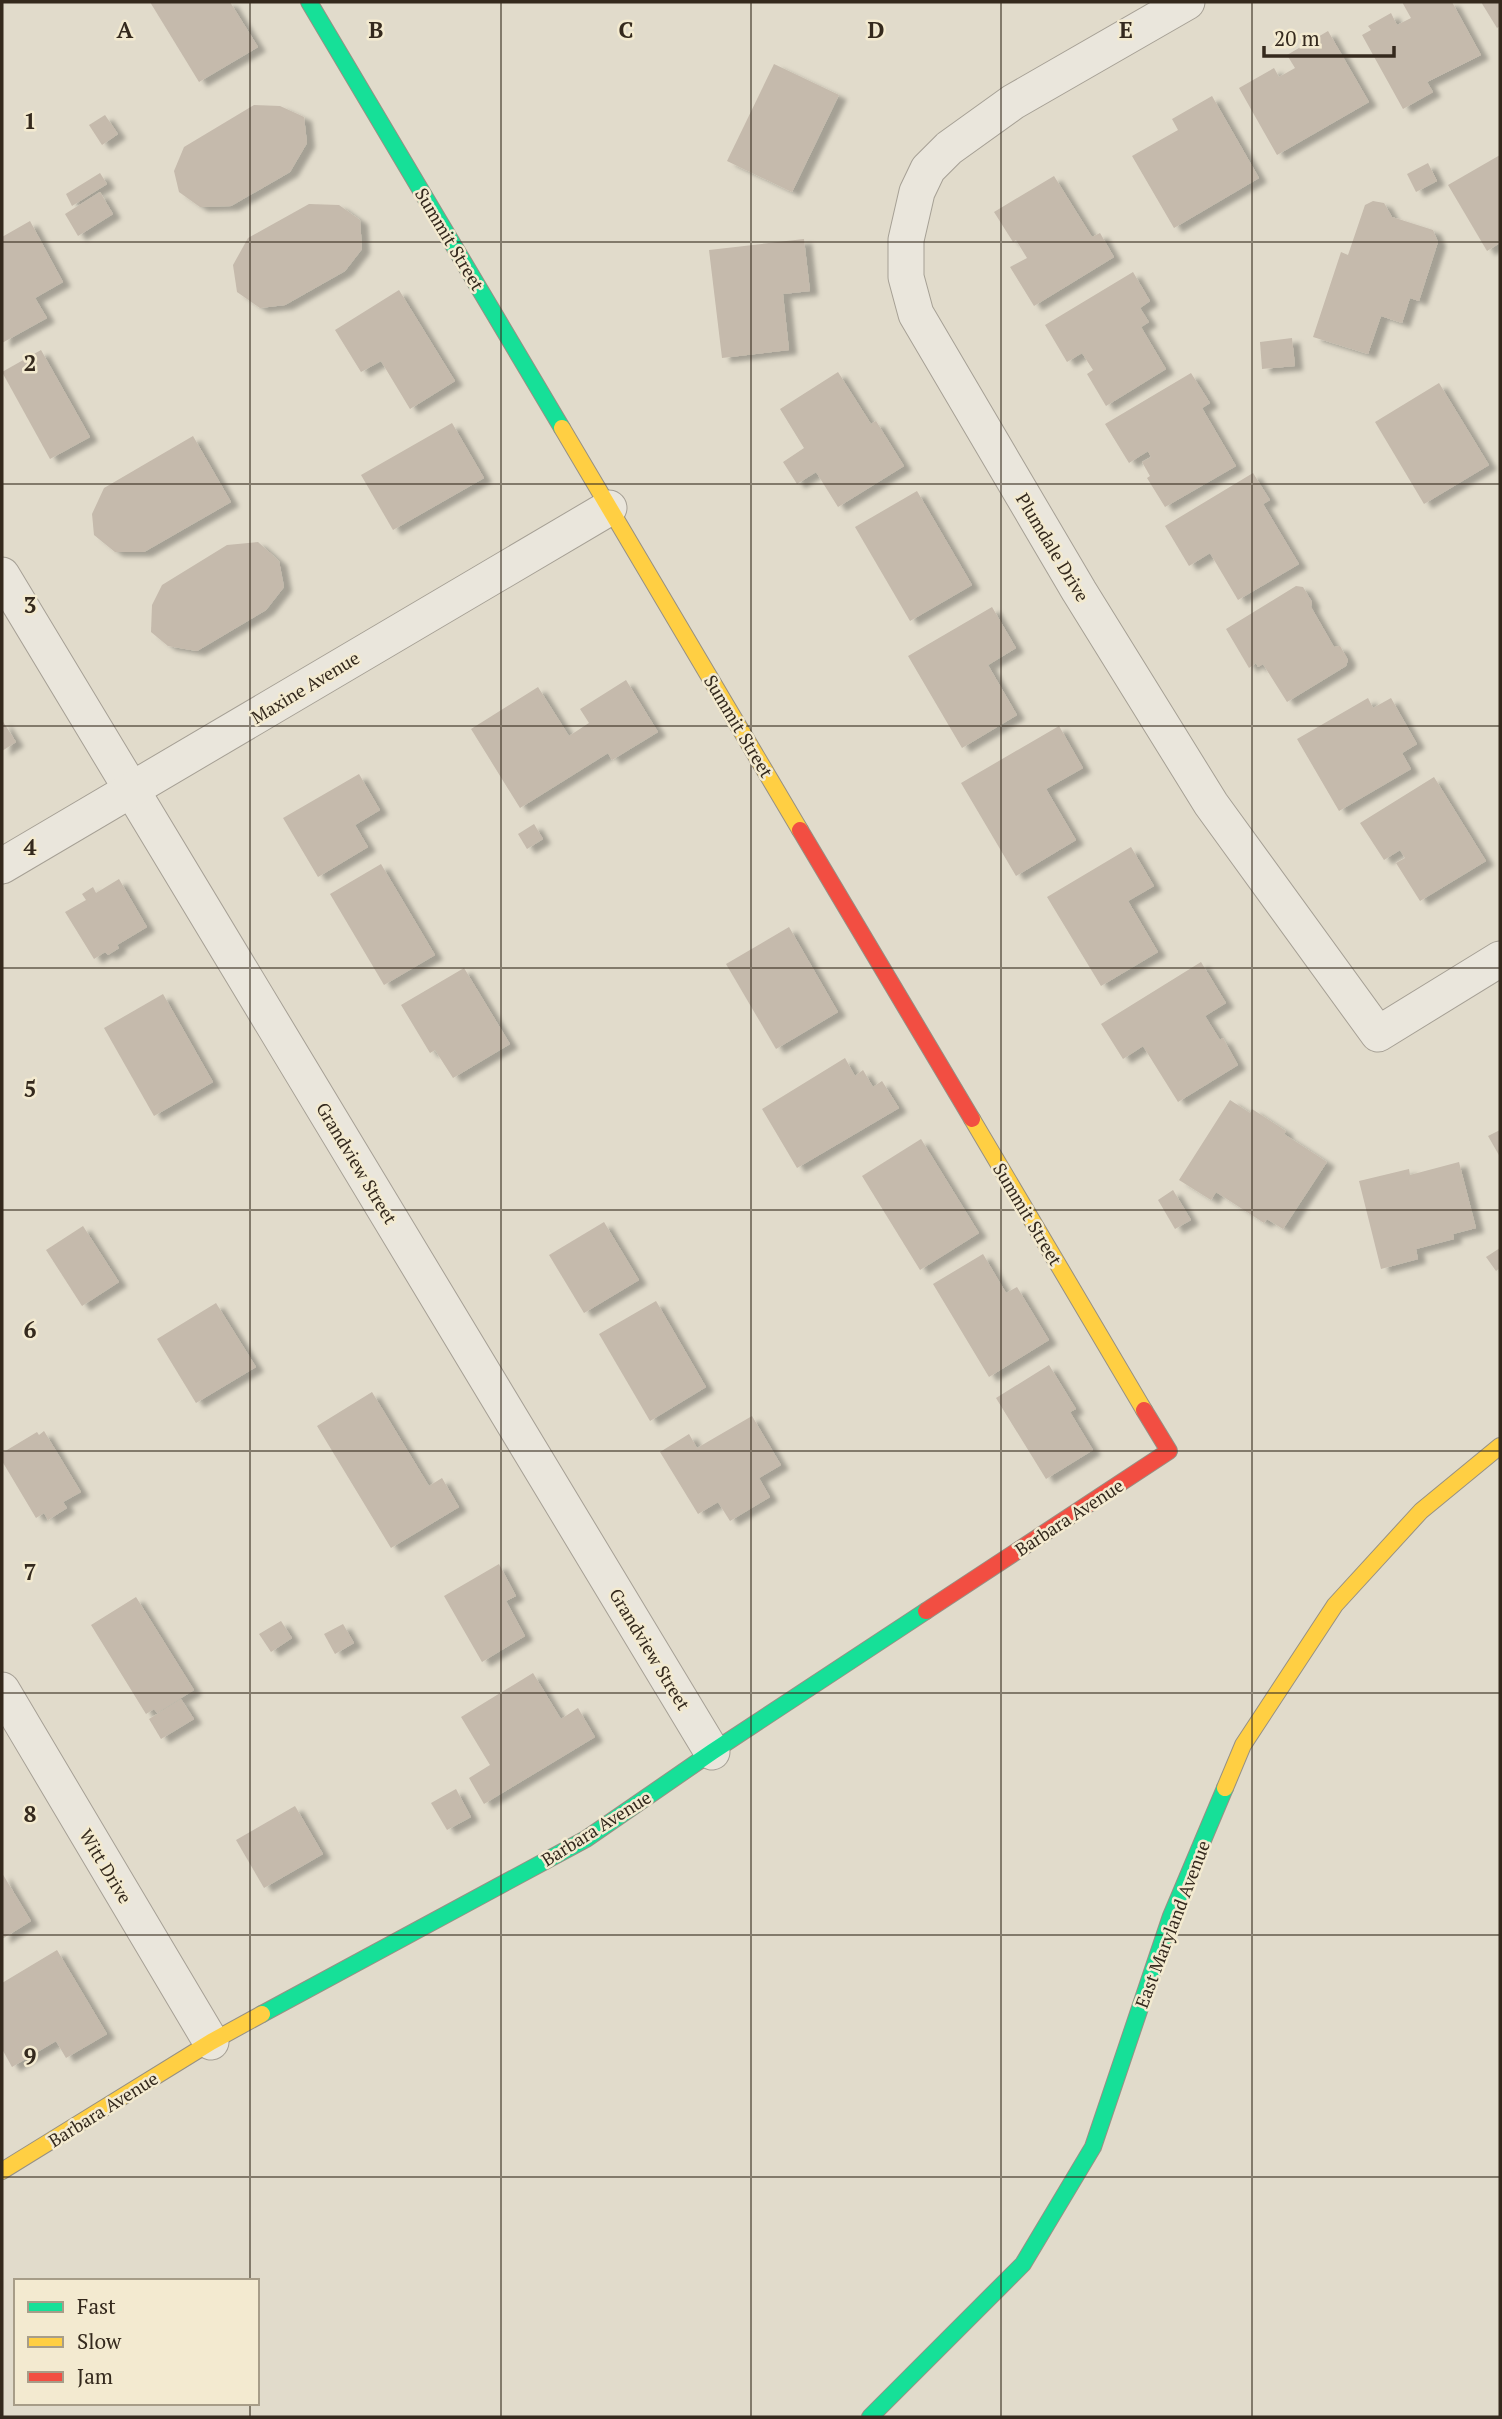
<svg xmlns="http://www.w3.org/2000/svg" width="1502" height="2419" font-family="'PT Serif',serif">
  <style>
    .building { fill: #c5baac; filter: url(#shadow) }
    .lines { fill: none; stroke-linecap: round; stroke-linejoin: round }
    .street-casing { stroke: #a6a095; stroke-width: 37 }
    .fast-casing { stroke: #969084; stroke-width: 18 }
    .slow-casing { stroke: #969084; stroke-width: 18 }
    .jam-casing { stroke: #969084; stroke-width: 18 }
    .street { stroke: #eae6dc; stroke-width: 35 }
    .fast { stroke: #16e098; stroke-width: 16 }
    .slow { stroke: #ffcf43; stroke-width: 16 }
    .jam { stroke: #f24e42; stroke-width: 16 }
    .grid { fill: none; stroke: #34291d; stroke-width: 2; stroke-opacity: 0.55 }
    .labels { text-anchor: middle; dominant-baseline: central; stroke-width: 5; stroke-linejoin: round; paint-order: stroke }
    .street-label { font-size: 18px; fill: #34291d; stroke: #f3ead0 }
    .grid-label { font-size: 23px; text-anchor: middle; font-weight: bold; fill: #34291d; stroke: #f3ead0; stroke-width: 5; stroke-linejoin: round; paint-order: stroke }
  </style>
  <defs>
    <filter id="shadow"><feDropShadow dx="8" dy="4.5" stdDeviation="2" flood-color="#0004"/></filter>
  </defs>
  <rect width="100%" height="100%" fill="#e1dbcb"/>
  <g class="building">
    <path d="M150,2H230L258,47L199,82Z"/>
    <path d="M1402,2H1452L1481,55L1427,82L1433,92L1403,109L1362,35L1371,30L1368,26L1391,13L1397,25L1411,18Z"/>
    <path d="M1481,2H1500V26L1497,28Z"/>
    <path d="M1328,31L1369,102L1277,155L1239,88L1274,68L1279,77L1295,68L1287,55Z"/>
    <path d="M774,64L839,95L792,192L727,161Z"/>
    <path d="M1212,96L1259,178L1174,228L1132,156L1178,130L1172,119Z"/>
    <path d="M254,105L280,106L304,117L307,143L290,172L231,206L200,207L179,192L174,171L184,147Z"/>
    <path d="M105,115L118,134L102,145L89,125Z"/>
    <path d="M1500,155V243L1487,251L1448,185Z"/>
    <path d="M1428,163L1437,181L1416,192L1407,174Z"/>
    <path d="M100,173L107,184L72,206L66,194Z"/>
    <path d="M1054,176L1092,237L1100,233L1114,257L1034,306L1010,267L1027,258L1016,240L1013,242L994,212Z"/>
    <path d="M100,192L113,214L78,236L65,214Z"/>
    <path d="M1373,201L1384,203L1392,217L1433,230L1438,242L1419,301L1410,298L1402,323L1381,316L1368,354L1313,337L1341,252L1348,255L1365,205Z"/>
    <path d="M309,204L339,205L360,220L362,249L345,271L285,305L260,308L237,292L233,265L248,238Z"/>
    <path d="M30,221L63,282L35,298L47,318L2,343V237Z"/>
    <path d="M804,239L810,291L783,294L789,350L722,358L709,250Z"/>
    <path d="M1133,272L1150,301L1140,308L1149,322L1141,327L1166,369L1106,406L1087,374L1093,370L1082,353L1067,362L1045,325Z"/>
    <path d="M399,290L455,381L410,409L381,361L361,372L335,330Z"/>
    <path d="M1292,338L1295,366L1262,369L1260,342Z"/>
    <path d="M41,350L90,437L50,459L2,372Z"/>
    <path d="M838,372L871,424L876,421L904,466L838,507L816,472L797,484L783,462L804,448L780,409Z"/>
    <path d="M1191,373L1210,403L1202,408L1236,466L1165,507L1147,478L1150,476L1142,462L1151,457L1148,451L1129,463L1105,424Z"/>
    <path d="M1439,383L1489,465L1424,504L1375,422Z"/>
    <path d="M452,423L484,478L393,530L361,475Z"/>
    <path d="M193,436L231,502L144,552H115L94,535L92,514L104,488Z"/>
    <path d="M1253,473L1270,500L1263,504L1299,564L1238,600L1210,553L1189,566L1165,526Z"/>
    <path d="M917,491L972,585L910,621L855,527Z"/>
    <path d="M258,542L279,561L284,587L266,610L197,651L168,646L151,632L152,605L162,585L227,545Z"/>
    <path d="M1296,586L1303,587L1312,602L1311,607L1334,647L1340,646L1348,660L1346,666L1287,702L1263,664L1258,667L1256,663L1249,668L1226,629Z"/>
    <path d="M992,607L1016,648L988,665L1017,715L962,748L908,656Z"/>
    <path d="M626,680L658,732L612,760L608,753L520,808L471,729L538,687L569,736L589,723L580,709Z"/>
    <path d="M1368,698L1373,708L1391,698L1417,744L1402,753L1411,769L1339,811L1297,739Z"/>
    <path d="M2,720L16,742L2,751Z"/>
    <path d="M1059,726L1083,768L1046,789L1076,840L1016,876L961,783Z"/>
    <path d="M359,774L380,810L355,825L368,847L318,877L283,818Z"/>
    <path d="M1434,777L1486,861L1420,901L1396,863L1405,858L1400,850L1384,860L1360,823Z"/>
    <path d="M534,824L543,839L527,849L518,834Z"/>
    <path d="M1131,847L1154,886L1128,901L1158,952L1101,986L1047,897Z"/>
    <path d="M381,864L435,955L384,985L330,894Z"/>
    <path d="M119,879L147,927L117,945L119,948L108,955L105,952L94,959L65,912L86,900L82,894L93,887L96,893Z"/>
    <path d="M789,927L838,1012L776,1049L726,964Z"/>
    <path d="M1201,962L1226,1003L1205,1016L1220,1040L1223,1038L1238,1065L1178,1102L1143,1046L1123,1059L1101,1024Z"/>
    <path d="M464,968L510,1044L453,1078L435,1050L430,1053L401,1005Z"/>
    <path d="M163,994L213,1082L154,1116L104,1028Z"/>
    <path d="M845,1058L855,1076L863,1070L873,1087L882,1081L899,1108L797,1168L762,1109Z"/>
    <path d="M1230,1100L1250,1113L1252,1109L1286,1131L1284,1134L1327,1162L1283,1229L1267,1219L1264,1223L1216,1192L1211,1200L1179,1180Z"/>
    <path d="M1500,1130V1157L1488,1136Z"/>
    <path d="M921,1139L979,1233L920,1270L862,1176Z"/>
    <path d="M1459,1162L1476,1228L1453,1234L1454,1239L1416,1249L1418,1259L1381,1269L1359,1181L1409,1169L1410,1175Z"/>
    <path d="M1173,1190L1191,1220L1175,1229L1158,1200Z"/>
    <path d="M604,1222L639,1280L584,1313L549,1255Z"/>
    <path d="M83,1226L119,1282L82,1306L46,1250Z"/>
    <path d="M1500,1248V1268L1496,1271L1486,1257Z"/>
    <path d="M983,1254L1006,1293L1017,1287L1049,1340L989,1377L933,1284Z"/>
    <path d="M656,1301L706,1387L650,1421L599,1334Z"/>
    <path d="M216,1303L256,1367L196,1403L157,1339Z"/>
    <path d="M1049,1365L1076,1409L1070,1412L1093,1450L1046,1479L996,1398Z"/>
    <path d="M372,1392L429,1486L442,1478L459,1507L391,1548L317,1426Z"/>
    <path d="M752,1416L781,1465L759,1478L770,1497L730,1521L718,1502L698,1514L660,1452L689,1434L697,1448Z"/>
    <path d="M44,1431L81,1492L63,1502L67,1508L48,1520L44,1513L36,1518L2,1461V1453L37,1432L39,1435Z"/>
    <path d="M499,1564L516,1596L506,1601L525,1636L482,1662L444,1596Z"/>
    <path d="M136,1597L194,1690L157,1713L154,1709L146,1714L91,1625Z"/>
    <path d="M281,1621L292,1638L271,1652L259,1634Z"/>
    <path d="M343,1624L354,1643L335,1654L324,1634Z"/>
    <path d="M533,1673L561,1719L578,1708L595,1737L484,1804L469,1778L490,1765L461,1717Z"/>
    <path d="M181,1699L194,1719L161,1739L149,1719Z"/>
    <path d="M456,1789L471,1817L447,1830L431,1803Z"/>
    <path d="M295,1806L323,1854L264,1888L236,1840Z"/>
    <path d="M2,1873L31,1921L2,1939Z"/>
    <path d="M57,1950L107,2034L66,2058L56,2041L12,2067L2,2049V1983Z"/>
  </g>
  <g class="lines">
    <g class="street-casing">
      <g id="street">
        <path d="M1187,2L1013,102L949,148L928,169L917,192L906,240V277L916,314L1079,591L1211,804L1378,1034L1500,959"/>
        <path d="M2,575L712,1752"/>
        <path d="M2,866L609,508"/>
        <path d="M2,1690L211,2042"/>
      </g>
    </g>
    <g class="fast-casing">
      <g id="fast">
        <path d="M309,2L562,428"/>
        <path d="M262,2014L586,1839L712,1752L926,1611"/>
        <path d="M870,2417L1023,2264L1093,2147L1171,1916L1225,1788"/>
      </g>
    </g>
    <g class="slow-casing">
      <g id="slow">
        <path d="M562,428L800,830"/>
        <path d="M972,1119L1144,1410"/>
        <path d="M1225,1788L1243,1745L1335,1605L1421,1511L1500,1446"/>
        <path d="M2,2171L211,2042L262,2014"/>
      </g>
    </g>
    <g class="jam-casing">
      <g id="jam">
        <path d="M800,830L972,1119"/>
        <path d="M926,1611L1169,1451L1144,1410"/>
      </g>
    </g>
    <use href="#street" class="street"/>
    <use href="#fast" class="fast"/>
    <use href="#slow" class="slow"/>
    <use href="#jam" class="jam"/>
  </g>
  <path class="grid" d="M250,2V2281M501,2V2417M751,2V2417M1001,2V2417M1252,2V2417M2,242H1500M2,484H1500M2,726H1500M2,968H1500M2,1210H1500M2,1451H1500M2,1693H1500M2,1935H1500M2,2177H1500M250,2403V2417"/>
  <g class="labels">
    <g class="street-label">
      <text transform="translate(450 239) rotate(59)">Summit Street</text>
      <text transform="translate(1053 547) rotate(59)">Plumdale Drive</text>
      <text transform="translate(305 687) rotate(-31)">Maxine Avenue</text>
      <text transform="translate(739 726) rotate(59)">Summit Street</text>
      <text transform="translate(357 1163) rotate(59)">Grandview Street</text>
      <text transform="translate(1028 1214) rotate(59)">Summit Street</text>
      <text transform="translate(1069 1517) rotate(-33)">Barbara Avenue</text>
      <text transform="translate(650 1649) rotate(59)">Grandview Street</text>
      <text transform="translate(596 1828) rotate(-32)">Barbara Avenue</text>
      <text transform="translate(106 1866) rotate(59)">Witt Drive</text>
      <text transform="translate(1172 1924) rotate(-69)">East Maryland Avenue</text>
      <text transform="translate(103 2109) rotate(-32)">Barbara Avenue</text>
    </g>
  </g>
  <g class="grid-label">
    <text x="125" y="38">A</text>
    <text x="376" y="38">B</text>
    <text x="626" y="38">C</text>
    <text x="876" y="38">D</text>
    <text x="1126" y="38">E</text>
    <text x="30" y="129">1</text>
    <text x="30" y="371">2</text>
    <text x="30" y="613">3</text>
    <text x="30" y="855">4</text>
    <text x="30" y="1097">5</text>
    <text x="30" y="1338">6</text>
    <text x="30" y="1580">7</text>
    <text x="30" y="1822">8</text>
    <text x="30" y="2064">9</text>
  </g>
  <rect width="1502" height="2419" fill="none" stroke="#34291d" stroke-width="7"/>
  <rect x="14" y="2279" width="245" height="126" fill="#f3ead0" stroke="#a79d88" stroke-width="2"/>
  <rect x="28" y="2302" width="35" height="10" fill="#16e098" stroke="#a79d88" stroke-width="2"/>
  <text x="77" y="2314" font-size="21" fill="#34291d">Fast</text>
  <rect x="28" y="2337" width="35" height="10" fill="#ffcf43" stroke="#a79d88" stroke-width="2"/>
  <text x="77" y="2349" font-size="21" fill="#34291d">Slow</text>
  <rect x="28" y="2372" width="35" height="10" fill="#f24e42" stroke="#a79d88" stroke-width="2"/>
  <text x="77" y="2384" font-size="21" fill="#34291d">Jam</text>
  <path d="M1264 46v10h130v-10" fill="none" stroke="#34291d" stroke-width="3.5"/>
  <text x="1274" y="46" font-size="21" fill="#34291d" stroke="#f3ead0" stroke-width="5" paint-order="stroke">20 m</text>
</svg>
